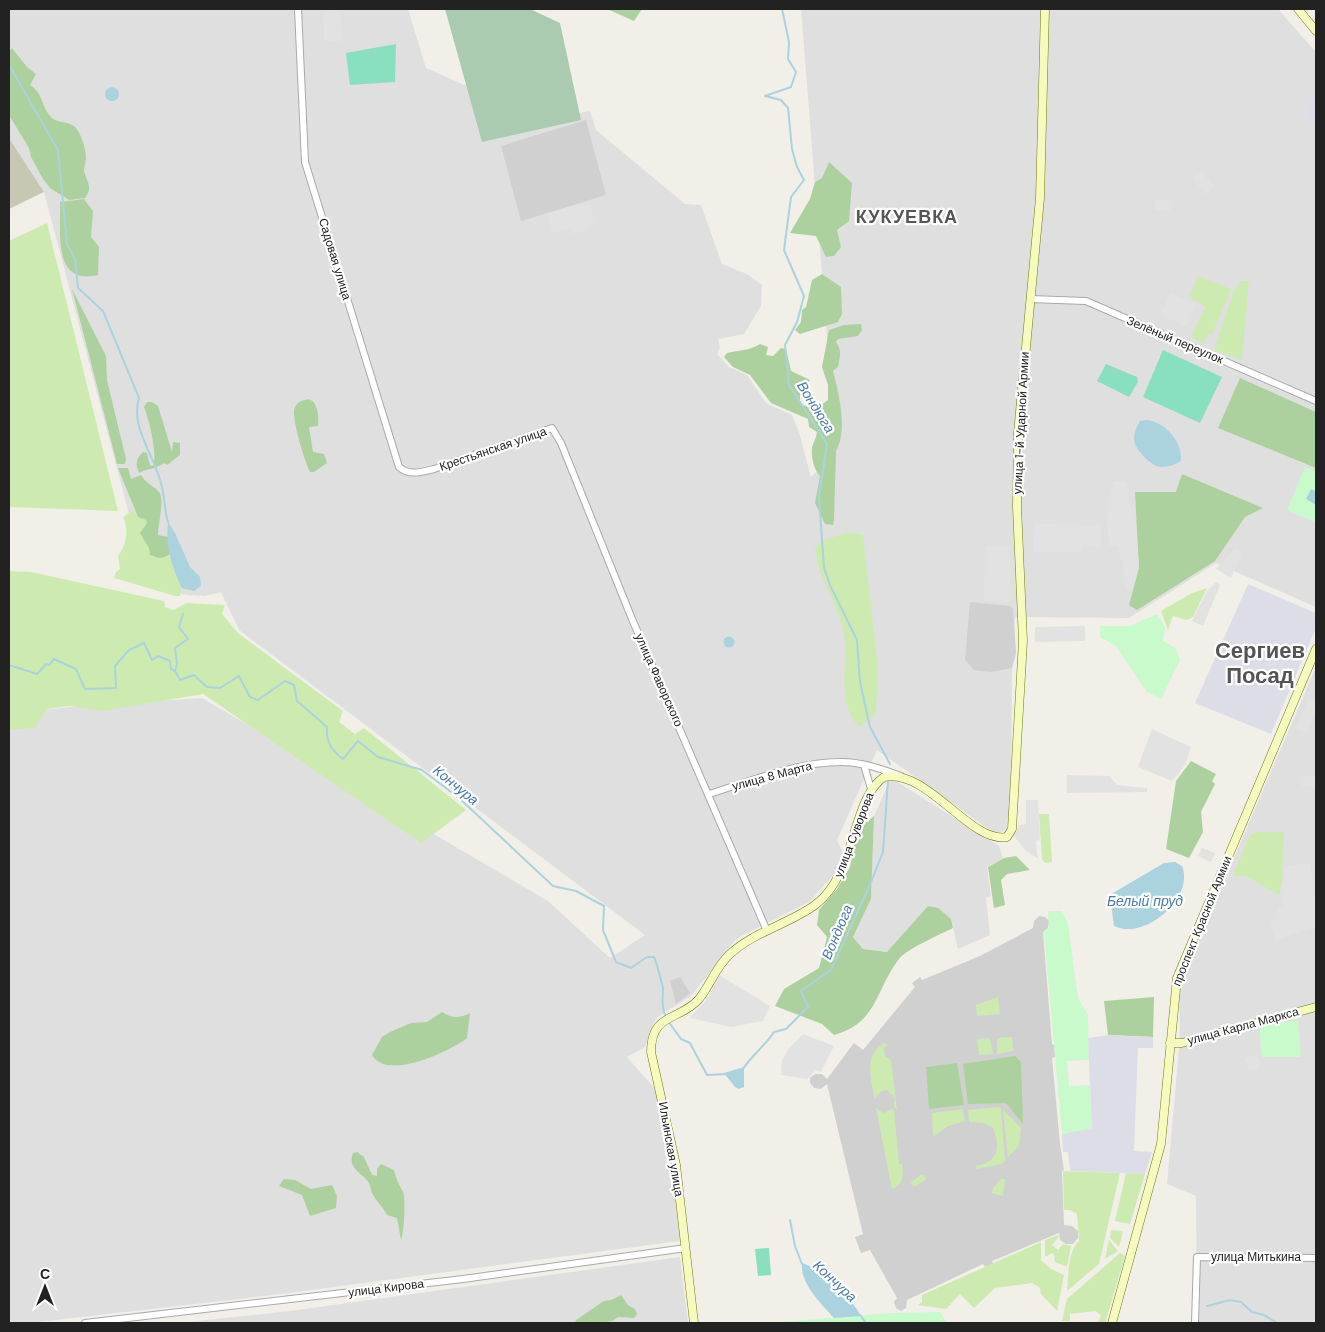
<svg xmlns="http://www.w3.org/2000/svg" width="1325" height="1332" font-family="'DM Sans',sans-serif">
  <style>
    .residential { fill: #e0dfdf }
    .religious { fill: #d0d0d0 }
    .construction { fill: #c7c7b4 }
    .grass { fill: #cdebb0 }
    .forest { fill: #add19e }
    .cemetery { fill: #aacbaf }
    .park { fill: #c8facc }
    .pitch { fill: #88e0be }
    .parking { fill: #e2e2e2 }
    .plaza { fill: #dddde8 }
    .water { fill: #aad3df }
    .lines { fill: none; stroke-linecap: round; stroke-linejoin: round }
    .stream { stroke: #aad3df; stroke-width: 2 }
    .tertiary-casing { stroke: #a9a9a9; stroke-width: 8 }
    .secondary-casing { stroke: #707d05; stroke-width: 9 }
    .tertiary { stroke: #fff; stroke-width: 6 }
    .secondary { stroke: #f7fabf; stroke-width: 8 }
    .labels { text-anchor: middle; dominant-baseline: central; stroke-width: 4.5; stroke-linejoin: round; paint-order: stroke }
    .street-label { font-size: 12px; fill: #222; stroke: #fff }
    .water-label { font-size: 14px; font-style: italic; fill: #4a7aab; stroke: #fff }
    .district-label { font-size: 18px; font-weight: bold; letter-spacing: 1px; fill: #555; stroke: #fff }
    .town-label { font-size: 22px; font-weight: bold; fill: #555; stroke: #fff }
  </style>
  <rect width="100%" height="100%" fill="#f2efe9"/>
  <g class="residential">
    <path d="M9,9H408L426,68L462,84L556,117L590,111L596,130L685,204L701,205L722,264L747,274L762,285L761,306L744,334L718,339L720,347L717,354L729,367L747,375L766,403L792,415L799,432L811,477L836,451L801,9H1278L1316,52V607L1216,563L1129,618L1015,617L1014,633L1016,653L1012,668L1011,805L1007,828L1002,832H993L877,750L837,840L843,852L835,873L809,902L737,938L691,996L656,1018L645,1047L627,1057L656,1090L674,1184L680,1241L281,1294L29,1323H9V714L79,706L202,698L548,901L610,958L645,935L239,630L221,592L205,596L187,595L148,586L44,192L9,138Z"/>
    <path d="M1316,667V1323H1197L1196,1196L1167,1184L1180,1037L1179,986Z"/>
    <path d="M891,778L999,846L1003,858L987,867L991,896L986,898L990,935L958,949L951,919L928,906L888,952L863,949L853,937L871,899L874,816Z"/>
    <path d="M680,1257L688,1323H179L290,1311Z"/>
  </g>
  <g class="religious">
    <path d="M586,120L606,195L521,221L501,146Z"/>
    <path d="M970,602L1010,606L1013,608L1016,653L1012,668L990,672L974,670L965,660Z"/>
    <path d="M1039,916L1045,917L1049,921L1048,928L1043,932L1052,1044L1054,1045L1055,1057L1052,1058L1060,1144L1064,1170L1062,1171L1064,1225L1072,1226L1078,1231V1238L1073,1244H1066L1060,1240L1059,1233L992,1261L993,1264L985,1267L983,1264L907,1300L906,1308L901,1311L896,1308L894,1302L897,1298L870,1250L861,1253L855,1237L863,1234L827,1084L821,1089L814,1088L810,1083V1078L815,1074H822L827,1079L854,1043L863,1050L915,987L912,983L920,977L922,980L980,956L1033,928L1034,921Z"/>
    <path d="M680,977L690,993L676,1004L670,981Z"/>
  </g>
  <path class="construction" d="M9,138L44,192L9,209Z"/>
  <g class="grass">
    <path d="M47,223L118,511L9,507V241Z"/>
    <path d="M1198,276L1231,289L1212,335L1208,334L1204,344L1191,337L1205,307L1189,296Z"/>
    <path d="M1241,281H1249L1242,360L1214,350L1234,291Z"/>
    <path d="M133,510L138,517L146,520L147,523L140,533L149,546V552L154,556L165,557L170,554L182,588L180,596H175L114,578L116,572L120,569L118,556C127,544 129,530 123,517Z"/>
    <path d="M849,532L863,535L878,668L876,712L860,727C838,708 846,670 845,644C844,610 818,581 815,549L821,541Z"/>
    <path d="M9,571L31,572L164,601L165,607L174,610L186,603L225,605L222,614L238,633L343,711L339,722L355,734L364,728L466,810L421,843L203,694L103,711L70,706L47,709L35,728L9,730Z"/>
    <path d="M1207,588L1193,617L1186,620L1173,616L1168,630L1161,611L1192,593Z"/>
    <path d="M1039,814H1049L1052,862L1045,863L1042,859Z"/>
    <path d="M1257,832H1284L1282,883L1279,895L1248,877L1233,875L1250,835Z"/>
    <path d="M998,997L1000,1014L977,1016L976,1005Z"/>
    <path d="M1012,1037L1013,1051L997,1054V1038Z"/>
    <path d="M990,1038L993,1054L979,1055L977,1039Z"/>
    <path d="M885,1043L888,1045L884,1048L885,1057L891,1060L897,1110L894,1106L895,1098L887,1090L881,1091L875,1099C871,1081 863,1053 885,1043Z"/>
    <path d="M999,1107L1001,1109L1005,1161L1002,1164L976,1169V1166C998,1162 1001,1148 993,1128L983,1123L969,1122L968,1110Z"/>
    <path d="M876,1108L883,1113L892,1109L894,1110L899,1164H902C903,1176 905,1183 892,1189Z"/>
    <path d="M963,1109L965,1121L948,1126L933,1137L932,1113Z"/>
    <path d="M1003,1110L1021,1128L1019,1146L1008,1157Z"/>
    <path d="M1063,1171L1120,1173L1099,1264L1067,1291C1069,1274 1067,1253 1079,1241L1077,1214L1070,1210H1064Z"/>
    <path d="M1126,1173L1145,1174L1130,1224L1115,1221Z"/>
    <path d="M921,1175H924L926,1180L913,1187L911,1182Z"/>
    <path d="M1001,1179H1005L1003,1196L992,1193L993,1188Z"/>
    <path d="M1111,1230L1123,1231L1119,1247L1110,1238Z"/>
    <path d="M1058,1235L1059,1237L1052,1245L1058,1250L1063,1244L1071,1246L1067,1267L1055,1262L1054,1255L1052,1253L1045,1257V1240Z"/>
    <path d="M1109,1240L1118,1251L1105,1259Z"/>
    <path d="M1041,1242V1260L1051,1269L1064,1275L1057,1311L1041,1294L1040,1288L1032,1283L995,1288L974,1308L960,1294L946,1309L918,1305L922,1302V1295Z"/>
    <path d="M1120,1253L1125,1256L1105,1323H1098L1101,1315L1095,1311L1070,1314V1321H1062L1067,1299Z"/>
  </g>
  <g class="forest">
    <path d="M607,9H642L634,21Z"/>
    <path d="M12,48L27,67L36,74L30,85C43,93 41,105 50,116C55,123 67,121 74,126C81,132 86,149 86,158C86,162 84,166 84,170C86,181 94,187 85,198L69,200L50,188L43,179L31,157L29,148L9,115V52Z"/>
    <path d="M829,162L852,183L849,221L837,230L841,247L834,256L826,257L816,236L790,233L810,199L815,182L822,178Z"/>
    <path d="M84,199L93,211L91,237L99,247L98,275C52,286 61,232 60,202Z"/>
    <path d="M822,274L841,287L842,314L838,322L800,334L795,330L801,322L802,310L806,307L812,280Z"/>
    <path d="M72,289L106,356L107,380L126,459L125,464H117Z"/>
    <path d="M861,324L862,330L858,336L838,339L836,342C842,350 840,357 838,367L833,371C839,394 848,430 836,451L834,520L833,525L825,524L815,503L820,476C814,470 811,457 812,448C813,443 816,439 817,432L809,427L808,419L771,403L750,375L733,367L724,357L727,353C740,350 748,351 760,344L768,347L766,355L773,356L781,348L786,349L791,371L810,380L800,395V404L815,409L828,400V385L822,367L829,330L844,325Z"/>
    <path d="M1240,378L1316,412V468L1218,428Z"/>
    <path d="M308,399L313,401C318,409 319,416 318,426L309,427L313,452L324,454L327,463L314,472H310C305,462 290,415 295,407C298,401 302,401 308,399Z"/>
    <path d="M147,402H152L158,406L172,452L173,442L180,443V455L167,465L164,463C154,470 148,468 139,473C135,464 136,459 143,452L147,453L150,465L153,466C158,456 149,419 144,407Z"/>
    <path d="M118,468H128L131,479L141,475C145,483 153,485 159,492C165,499 158,524 158,535L168,537L170,554C162,560 158,558 150,555L149,548L140,533L147,523L146,520L138,517Z"/>
    <path d="M1182,474L1263,508L1245,517L1215,561L1137,610L1129,605L1139,568L1135,492H1176Z"/>
    <path d="M1191,761L1216,774L1212,781L1215,784L1201,812L1203,832L1189,858L1166,849L1176,781Z"/>
    <path d="M874,816L871,899L853,937L863,949L887,952L928,906L938,908L951,919L953,928C941,934 905,950 899,959C875,990 878,1023 834,1035L822,1024L775,1006L784,989L819,968L827,937L817,925L819,910L837,889L850,867L855,841L864,824Z"/>
    <path d="M1016,856L1030,870L1007,874L1001,880L1005,905L994,908L988,867L1004,858Z"/>
    <path d="M1154,997L1153,1037L1108,1035L1104,1001Z"/>
    <path d="M442,1012C452,1019 460,1018 470,1013L467,1038C449,1052 387,1081 372,1055L382,1037L390,1032L411,1023L427,1022Z"/>
    <path d="M1015,1056L1021,1062L1023,1124L1006,1103L968,1104L963,1064Z"/>
    <path d="M957,1063L964,1105L929,1109L926,1067Z"/>
    <path d="M357,1152L364,1157L372,1175L377,1176V1169L381,1164L394,1170C396,1179 399,1184 403,1192C406,1198 404,1234 401,1240L397,1218L387,1215C383,1207 377,1202 373,1195C371,1192 371,1187 369,1183C362,1172 347,1169 353,1153Z"/>
    <path d="M284,1179L295,1180L311,1189L332,1185L337,1196L336,1208L310,1216L302,1195L279,1186Z"/>
    <path d="M621,1295L628,1305L635,1309L637,1314L634,1318L618,1317L612,1321L600,1323H575L576,1320L604,1301L611,1300Z"/>
  </g>
  <path class="cemetery" d="M445,9H530L560,23L581,120L482,142Z"/>
  <g class="park">
    <path d="M1305,467L1316,472V523L1287,510Z"/>
    <path d="M1157,614L1165,627L1163,641L1175,648L1180,660L1161,699L1147,692L1116,646L1100,637V626H1130Z"/>
    <path d="M1048,911H1062L1068,924L1078,998L1088,1015L1089,1060L1067,1061L1069,1086L1090,1085L1092,1128L1062,1134L1044,932L1049,928Z"/>
    <path d="M1298,1020L1301,1057H1262L1259,1027Z"/>
    <path d="M940,1312L947,1323H766L893,1313Z"/>
  </g>
  <g class="pitch">
    <path d="M396,44L395,82L350,85L346,53Z"/>
    <path d="M1163,350L1222,377L1200,423L1143,397Z"/>
    <path d="M1106,364L1137,377L1138,382L1129,397L1097,381Z"/>
    <path d="M769,1248L771,1275L758,1276L755,1249Z"/>
  </g>
  <g class="parking">
    <path d="M323,9H340L342,41H324Z"/>
    <path d="M1201,171L1214,186L1205,195L1193,178Z"/>
    <path d="M1155,199L1171,200L1170,210H1155Z"/>
    <path d="M589,202L595,221L591,228L572,234L570,228L552,233L547,214Z"/>
    <path d="M1170,293L1197,304L1187,327L1161,315Z"/>
    <path d="M1113,481H1127L1129,505L1135,511L1139,567L1133,589L1126,588L1123,560H1120L1118,547L1109,546L1107,520Z"/>
    <path d="M1034,524L1101,525V547H1083L1081,552H1033Z"/>
    <path d="M985,546H1009L1011,603L984,600Z"/>
    <path d="M1235,549L1242,553L1231,578L1216,569Z"/>
    <path d="M1216,582L1220,585L1203,626L1192,621L1207,591Z"/>
    <path d="M1085,626V641L1035,642V627Z"/>
    <path d="M1308,700L1316,703V710L1307,733L1296,729Z"/>
    <path d="M1152,729L1191,747L1185,765L1172,781L1138,767Z"/>
    <path d="M1316,774V786H1302L1300,778L1305,775L1310,778Z"/>
    <path d="M1067,775L1109,776L1117,785L1147,788V792L1067,793Z"/>
    <path d="M1026,800H1038L1040,840L1036,841L1038,859L1025,850L1014,836L1019,825L1026,824Z"/>
    <path d="M1202,848L1215,853L1211,862L1198,856Z"/>
    <path d="M1310,863L1316,903V927L1275,940L1270,923L1278,918L1277,909L1283,907L1287,920L1280,894L1287,866Z"/>
    <path d="M719,975L770,1006L763,1021L731,1027L690,1018L708,998Z"/>
    <path d="M803,1034L834,1046L821,1072L816,1070L807,1079L781,1075L782,1061L788,1049Z"/>
    <path d="M1257,1054L1260,1065L1258,1071L1249,1070L1244,1058Z"/>
  </g>
  <g class="plaza">
    <path d="M1316,96V126L1309,121L1305,114L1307,103Z"/>
    <path d="M1248,584L1316,613V628L1271,734L1195,703Z"/>
    <path d="M1108,1035L1153,1037V1048H1138L1134,1151L1152,1152L1145,1174L1070,1171L1068,1152H1063L1062,1134L1092,1128L1088,1038Z"/>
  </g>
  <g class="water">
    <circle cx="112" cy="94" r="7"/>
    <path d="M1147,420C1166,423 1182,441 1181,461C1176,464 1169,467 1162,467C1152,467 1139,453 1135,444C1132,437 1136,428 1140,421Z"/>
    <path d="M1311,489L1316,491V505L1306,499Z"/>
    <path d="M168,522L175,533L190,567L200,577L201,586L194,591L182,588C172,569 165,544 168,522Z"/>
    <circle cx="729" cy="642" r="5.5"/>
    <path d="M1175,862L1182,866C1195,898 1144,941 1114,926L1110,896L1113,893L1164,863Z"/>
    <path d="M744,1067V1087L739,1089L735,1087L724,1073Z"/>
    <path d="M802,1263C827,1272 848,1293 861,1316L834,1318C821,1303 800,1284 802,1263Z"/>
  </g>
  <g class="lines">
    <g class="stream">
      <path d="M782,9L789,42L788,59L796,72L791,87L765,96L781,100L788,108L792,149L797,167L804,180L791,197L784,250L804,296L797,322L785,345L789,385L827,444L819,497L824,568L830,585L857,640L860,682L870,727L890,764"/>
      <path d="M9,65L58,150L67,244L75,259L78,288L103,311L139,398C130,427 154,455 161,483C165,496 164,509 168,522"/>
      <path d="M9,665L37,674L46,664L49,665L54,659L76,669L85,689L116,688L115,666L129,650L144,643L152,660L158,656L170,661L171,669L175,671L180,680L194,675L207,687L220,688L239,676L250,697L258,700L285,681L294,685L297,701L327,727C326,742 331,750 343,759L358,741L378,757L422,770L459,798L553,886L576,891L604,906L603,930L616,962L631,968L647,957H654C656,961 662,984 663,988C663,998 661,1008 666,1017"/>
      <path d="M175,671L177,664L175,648L188,639L179,627L183,614"/>
      <path d="M668,1021L681,1039L690,1043L707,1075L726,1074"/>
      <path d="M743,1069C752,1055 765,1046 774,1032L786,1029L808,1007L801,991L831,970L869,887L883,852L888,780"/>
      <path d="M790,1220L795,1246L802,1264"/>
      <path d="M1207,1306L1230,1300L1241,1302L1252,1312L1264,1315L1277,1323"/>
      <path d="M860,1315L866,1323"/>
    </g>
    <g class="tertiary-casing">
      <g id="tertiary">
        <path d="M298,9L305,162L399,467C409,476 422,472 434,469L552,428L561,443L632,619L767,931"/>
        <path d="M1030,299L1086,301L1316,401"/>
        <path d="M864,765L871,789"/>
        <path d="M709,794C752,781 796,762 841,762C862,762 882,769 901,776"/>
        <path d="M85,1323L463,1279L686,1248"/>
        <path d="M1195,1323L1197,1257L1316,1258"/>
      </g>
    </g>
    <g class="secondary-casing">
      <g id="secondary">
        <path d="M1298,9L1316,31"/>
        <path d="M1170,1043H1182L1316,1007"/>
        <path d="M694,1323L676,1165L651,1052C651,1012 680,1021 699,999C710,985 716,967 729,955C753,932 789,924 815,905C857,874 851,799 884,777C928,768 970,844 1007,837L1012,829L1023,641L1017,507L1018,433L1040,198L1045,9"/>
        <path d="M1112,1323L1161,1144L1177,978L1316,649"/>
      </g>
    </g>
    <use href="#tertiary" class="tertiary"/>
    <use href="#secondary" class="secondary"/>
  </g>
  <g class="labels">
    <g class="street-label">
      <text transform="translate(335 259) rotate(73)">Садовая улица</text>
      <text transform="translate(1175 340) rotate(23)">Зелёный переулок</text>
      <text transform="translate(1021 423) rotate(-87)">улица 1-й Ударной Армии</text>
      <text transform="translate(493 449) rotate(-19)">Крестьянская улица</text>
      <text transform="translate(659 680) rotate(66)">улица Фаворского</text>
      <text transform="translate(772 776) rotate(-15)">улица 8 Марта</text>
      <text transform="translate(854 835) rotate(-69)">улица Суворова</text>
      <text transform="translate(1202 921) rotate(-68)">проспект Красной Армии</text>
      <text transform="translate(1243 1026) rotate(-15)">улица Карла Маркса</text>
      <text transform="translate(671 1149) rotate(80)">Ильинская улица</text>
      <text x="1256" y="1257">улица Митькина</text>
      <text transform="translate(386 1288) rotate(-7)">улица Кирова</text>
    </g>
    <g class="water-label">
      <text transform="translate(816 407) rotate(58)">Вондюга</text>
      <text transform="translate(456 785) rotate(39)">Кончура</text>
      <text x="1145" y="901">Белый пруд</text>
      <text transform="translate(837 932) rotate(-67)">Вондюга</text>
      <text transform="translate(835 1281) rotate(43)">Кончура</text>
    </g>
    <g class="district-label">
      <text x="907" y="217">КУКУЕВКА</text>
    </g>
    <g class="town-label">
      <text x="1260" y="650">Сергиев<tspan x="1260" dy="25">Посад</tspan></text>
    </g>
  </g>
  <rect width="1325" height="1332" fill="none" stroke="#222222" stroke-width="20"/>
  <g transform="translate(45 1287)" stroke="#ffffff" stroke-width="4" paint-order="stroke">
  <path d="M0-4L9 19L0 12L-9 19Z" fill="#222222"/>
  <text y="-8" font-size="14" font-weight="bold" text-anchor="middle" fill="#222222">С</text>
  </g>
</svg>
